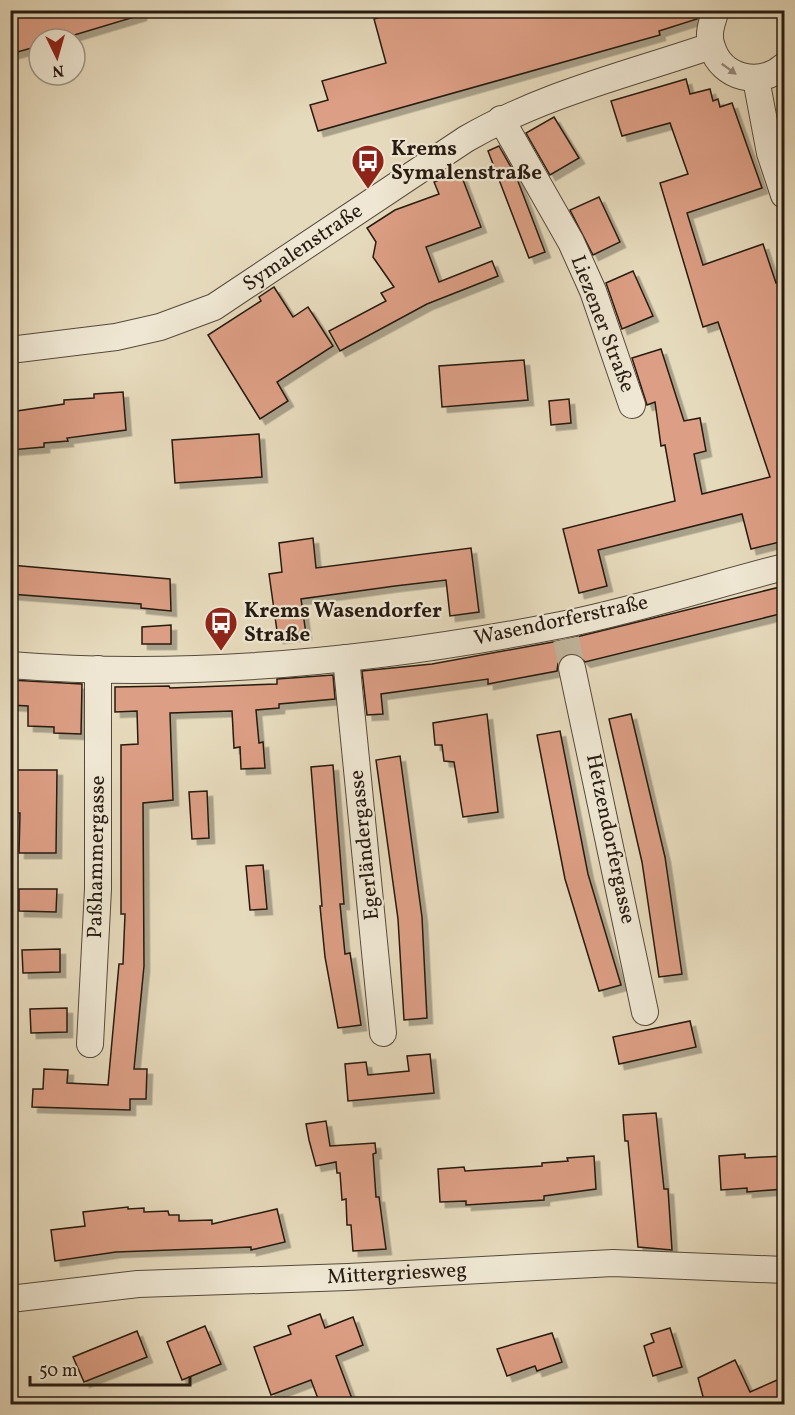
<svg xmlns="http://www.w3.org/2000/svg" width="795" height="1415" font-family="Vollkorn,serif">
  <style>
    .building { fill: #dc9e84; stroke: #261a11; stroke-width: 1.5; filter: url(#shadow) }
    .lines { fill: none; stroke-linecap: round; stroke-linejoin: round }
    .minor-tunnel { stroke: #c0b49a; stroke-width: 26; stroke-dasharray: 26 13; stroke-linecap: butt }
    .minor-casing { stroke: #564a3c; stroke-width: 28 }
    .minor { stroke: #efe7d3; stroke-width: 26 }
    .oneway { fill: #958b7c }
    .labels { text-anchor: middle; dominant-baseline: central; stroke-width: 4.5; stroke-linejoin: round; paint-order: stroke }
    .poi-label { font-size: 21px; font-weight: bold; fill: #261a11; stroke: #efe7d3; text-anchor: start }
    .street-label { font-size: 21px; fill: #261a11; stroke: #efe7d3 }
  </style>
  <defs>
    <filter id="shadow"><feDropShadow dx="5.5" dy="5.5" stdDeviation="0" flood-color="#0004"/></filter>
  </defs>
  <rect width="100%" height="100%" fill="#e6dabc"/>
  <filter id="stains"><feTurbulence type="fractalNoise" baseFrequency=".00333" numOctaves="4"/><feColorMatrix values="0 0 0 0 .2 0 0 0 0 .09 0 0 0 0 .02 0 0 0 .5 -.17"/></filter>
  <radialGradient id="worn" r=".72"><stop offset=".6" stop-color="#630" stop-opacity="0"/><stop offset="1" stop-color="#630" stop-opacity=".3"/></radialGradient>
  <g class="building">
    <path d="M10,10H141V15L61,39H39V46L10,54Z"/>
    <path d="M404,10H700L697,19L659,31L660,35L318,131L310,105L328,100L322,81L386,63L374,19Z"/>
    <path d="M686,79L690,94L710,89L713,101L718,99L720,107L732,103L762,188L687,213L703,265L763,244L776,283L784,280V541L751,549L742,514L598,550L607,586L579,593L563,529L675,501L665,445L661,446L655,402L647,405L632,358L661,349L684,421L700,418L706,451L694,454L702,494L770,477L718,322L703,327L660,183L688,174L670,123L622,136L611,101Z"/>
    <path d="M554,117L579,158L550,175L526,133Z"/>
    <path d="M499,146L516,176L545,252L529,258L488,151Z"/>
    <path d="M460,172L481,227L426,247L439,282L492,261L498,276L427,304L340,351L329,331L386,301L381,293L394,287L373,257L376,242L367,228L395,210L439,194L434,182Z"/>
    <path d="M599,197L620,242L593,255L570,210Z"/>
    <path d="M633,271L653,316L622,329L606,283Z"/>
    <path d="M274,287L293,317L308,307L333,346L277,382L288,401L260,419L208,335L261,301L259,297Z"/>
    <path d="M524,360L528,400L442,407L439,366Z"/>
    <path d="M123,392L126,430L67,438L68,441L44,443V447L10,450V412L64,404V400L94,398V394Z"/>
    <path d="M569,399L571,423L551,425L549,401Z"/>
    <path d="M259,434L262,477L175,483L172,440Z"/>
    <path d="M313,538L316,568L471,548L479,612L450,616L446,580L395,586L301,599L306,634L278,638L269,574L282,572L279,543Z"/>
    <path d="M10,565L170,579L171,611L141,608V604L10,594Z"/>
    <path d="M784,586V613L585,662L577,654H568L558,663L557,671L488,684V679L381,694L383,714L367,715L362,671L432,664L564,640Z"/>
    <path d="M171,625V644H142V627Z"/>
    <path d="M333,675L335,699L279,704V708L256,710L259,743L263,742L265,768L241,769L240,747L234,748L232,711L170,713L173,800L143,803L144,966L134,1069H147L146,1099H130V1110L32,1107L33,1089H43L44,1069L68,1070L67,1083L108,1085L119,964H123L125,914H121V745L138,744L137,711L115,712V687L169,686L170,688L277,684V679Z"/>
    <path d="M10,680L82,684L81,734L54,733V727L28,726V706L10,705Z"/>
    <path d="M487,714L498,812L463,817L454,762L444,761L442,745H435L433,723Z"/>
    <path d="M631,714L665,857L682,974L659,977L642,862L609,719Z"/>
    <path d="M560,731L588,874L621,985L599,991L565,879L537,735Z"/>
    <path d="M400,756L422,917L427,1018L404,1020L398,919L376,760Z"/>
    <path d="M333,765L344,904H340L345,954L350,953L361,1025L338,1028L325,957L320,906H322L311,767Z"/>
    <path d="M10,770H57L56,853H19L20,813H10Z"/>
    <path d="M207,791L209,838L192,839L189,792Z"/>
    <path d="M263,865L267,909L250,910L246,866Z"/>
    <path d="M19,889H57L56,912L19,911Z"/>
    <path d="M60,949V972L23,973L22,950Z"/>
    <path d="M67,1008V1032L31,1033L30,1009Z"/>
    <path d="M690,1021L696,1047L619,1064L613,1037Z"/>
    <path d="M430,1054L434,1093L348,1101L345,1064L366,1062L368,1075L409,1071L407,1056Z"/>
    <path d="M656,1113L664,1189H668L672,1250L638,1247L628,1141H625L623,1115Z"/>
    <path d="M326,1121L330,1146L375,1143L376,1153L373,1154L376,1197H379L386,1249L353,1251L351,1225H347L346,1199L342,1200L340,1173H337L336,1162L316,1166L309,1140L306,1124Z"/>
    <path d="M745,1154V1158L784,1156V1189L747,1192V1188L721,1190L719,1156Z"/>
    <path d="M594,1156L596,1189L544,1196V1200L466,1205V1201L440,1202L438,1169L464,1167L465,1171L542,1166V1163L568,1161L567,1158Z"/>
    <path d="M128,1207V1209L144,1208V1212L168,1211L169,1215H179V1221L212,1220V1224L277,1209L285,1242L251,1250V1247L116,1252L55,1261L51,1230L85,1226L83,1212Z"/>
    <path d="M320,1314L325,1328L353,1317L363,1345L336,1356L354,1404H320L311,1380L271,1395L254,1347L291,1334L288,1326Z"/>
    <path d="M205,1326L221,1364L182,1380L167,1342Z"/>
    <path d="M670,1328L682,1367L653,1376L644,1346L654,1342L651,1334Z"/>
    <path d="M137,1331L147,1357L84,1382L73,1357Z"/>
    <path d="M552,1333L562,1362L537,1371L535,1366L507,1376L497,1349Z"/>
    <path d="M735,1360L750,1392L784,1377V1404H705L698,1378Z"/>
  </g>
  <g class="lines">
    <path class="minor-tunnel" d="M566,639L572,668"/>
    <g class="minor-casing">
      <g id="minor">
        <path d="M716,10C712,22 707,35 712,47C722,79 760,87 784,66"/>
        <path d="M756,79L770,153L784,195"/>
        <path d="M501,119L571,242L593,291L632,405"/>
        <path d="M10,350L116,337L160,327L214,307L466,139C544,94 626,75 711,46"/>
        <path d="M346,658L383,1033"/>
        <path d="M10,665C193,680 382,660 561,625C636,610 710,586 784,567"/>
        <path d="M572,668L645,1012"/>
        <path d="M90,1044L98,889V669"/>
        <path d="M10,1299L138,1284L348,1277L613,1263L784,1270"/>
      </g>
    </g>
    <use href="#minor" class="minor"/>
  </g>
  <defs><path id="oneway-solid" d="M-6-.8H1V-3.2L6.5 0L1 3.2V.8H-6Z" transform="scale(1.5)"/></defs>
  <use class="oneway" href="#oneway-solid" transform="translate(729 69) rotate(36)"/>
  <defs>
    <g id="bus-pin" transform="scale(1.725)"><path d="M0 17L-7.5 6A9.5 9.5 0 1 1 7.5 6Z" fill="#8f2418" stroke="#efe7d3"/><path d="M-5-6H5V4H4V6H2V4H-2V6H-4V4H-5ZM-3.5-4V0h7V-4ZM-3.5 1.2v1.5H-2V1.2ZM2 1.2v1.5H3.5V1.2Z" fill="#fff"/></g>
  </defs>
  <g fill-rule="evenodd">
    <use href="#bus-pin" x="368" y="161"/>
    <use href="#bus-pin" x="221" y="623"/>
  </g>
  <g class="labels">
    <g class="poi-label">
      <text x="391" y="149">Krems<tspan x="391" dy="24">Symalenstraße</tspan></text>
      <text x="244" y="611">Krems Wasendorfer<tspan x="244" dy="24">Straße</tspan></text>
    </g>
    <g class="street-label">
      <text transform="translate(303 248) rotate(-34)">Symalenstraße</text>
      <text transform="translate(602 324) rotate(69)">Liezener Straße</text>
      <text transform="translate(561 621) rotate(-12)">Wasendorferstraße</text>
      <text transform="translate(610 839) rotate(78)">Hetzendorfergasse</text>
      <text transform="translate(365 845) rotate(-96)">Egerländergasse</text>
      <text transform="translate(97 857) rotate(-89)">Paßhammergasse</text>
      <text transform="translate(397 1274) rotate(-3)">Mittergriesweg</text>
    </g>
  </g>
  <rect width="795" height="1415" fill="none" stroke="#e6dabc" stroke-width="36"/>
  <rect x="12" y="12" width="771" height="1391" fill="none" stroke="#261a11" stroke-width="3"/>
  <rect x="18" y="18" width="759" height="1379" fill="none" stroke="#261a11" stroke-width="1.5"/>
  <g transform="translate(57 57) rotate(175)"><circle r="28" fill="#efe7d3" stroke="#9f9585" stroke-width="1.5"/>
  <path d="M0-4.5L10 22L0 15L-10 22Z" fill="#8f2418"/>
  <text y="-9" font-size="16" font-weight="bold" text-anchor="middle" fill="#261a11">N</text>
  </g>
  <path d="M30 1376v9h160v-9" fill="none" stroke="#261a11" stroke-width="3"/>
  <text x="39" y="1376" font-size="18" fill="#261a11" stroke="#efe7d3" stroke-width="4.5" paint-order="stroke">50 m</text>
  <rect width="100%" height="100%" filter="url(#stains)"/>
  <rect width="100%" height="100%" fill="url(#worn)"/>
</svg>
